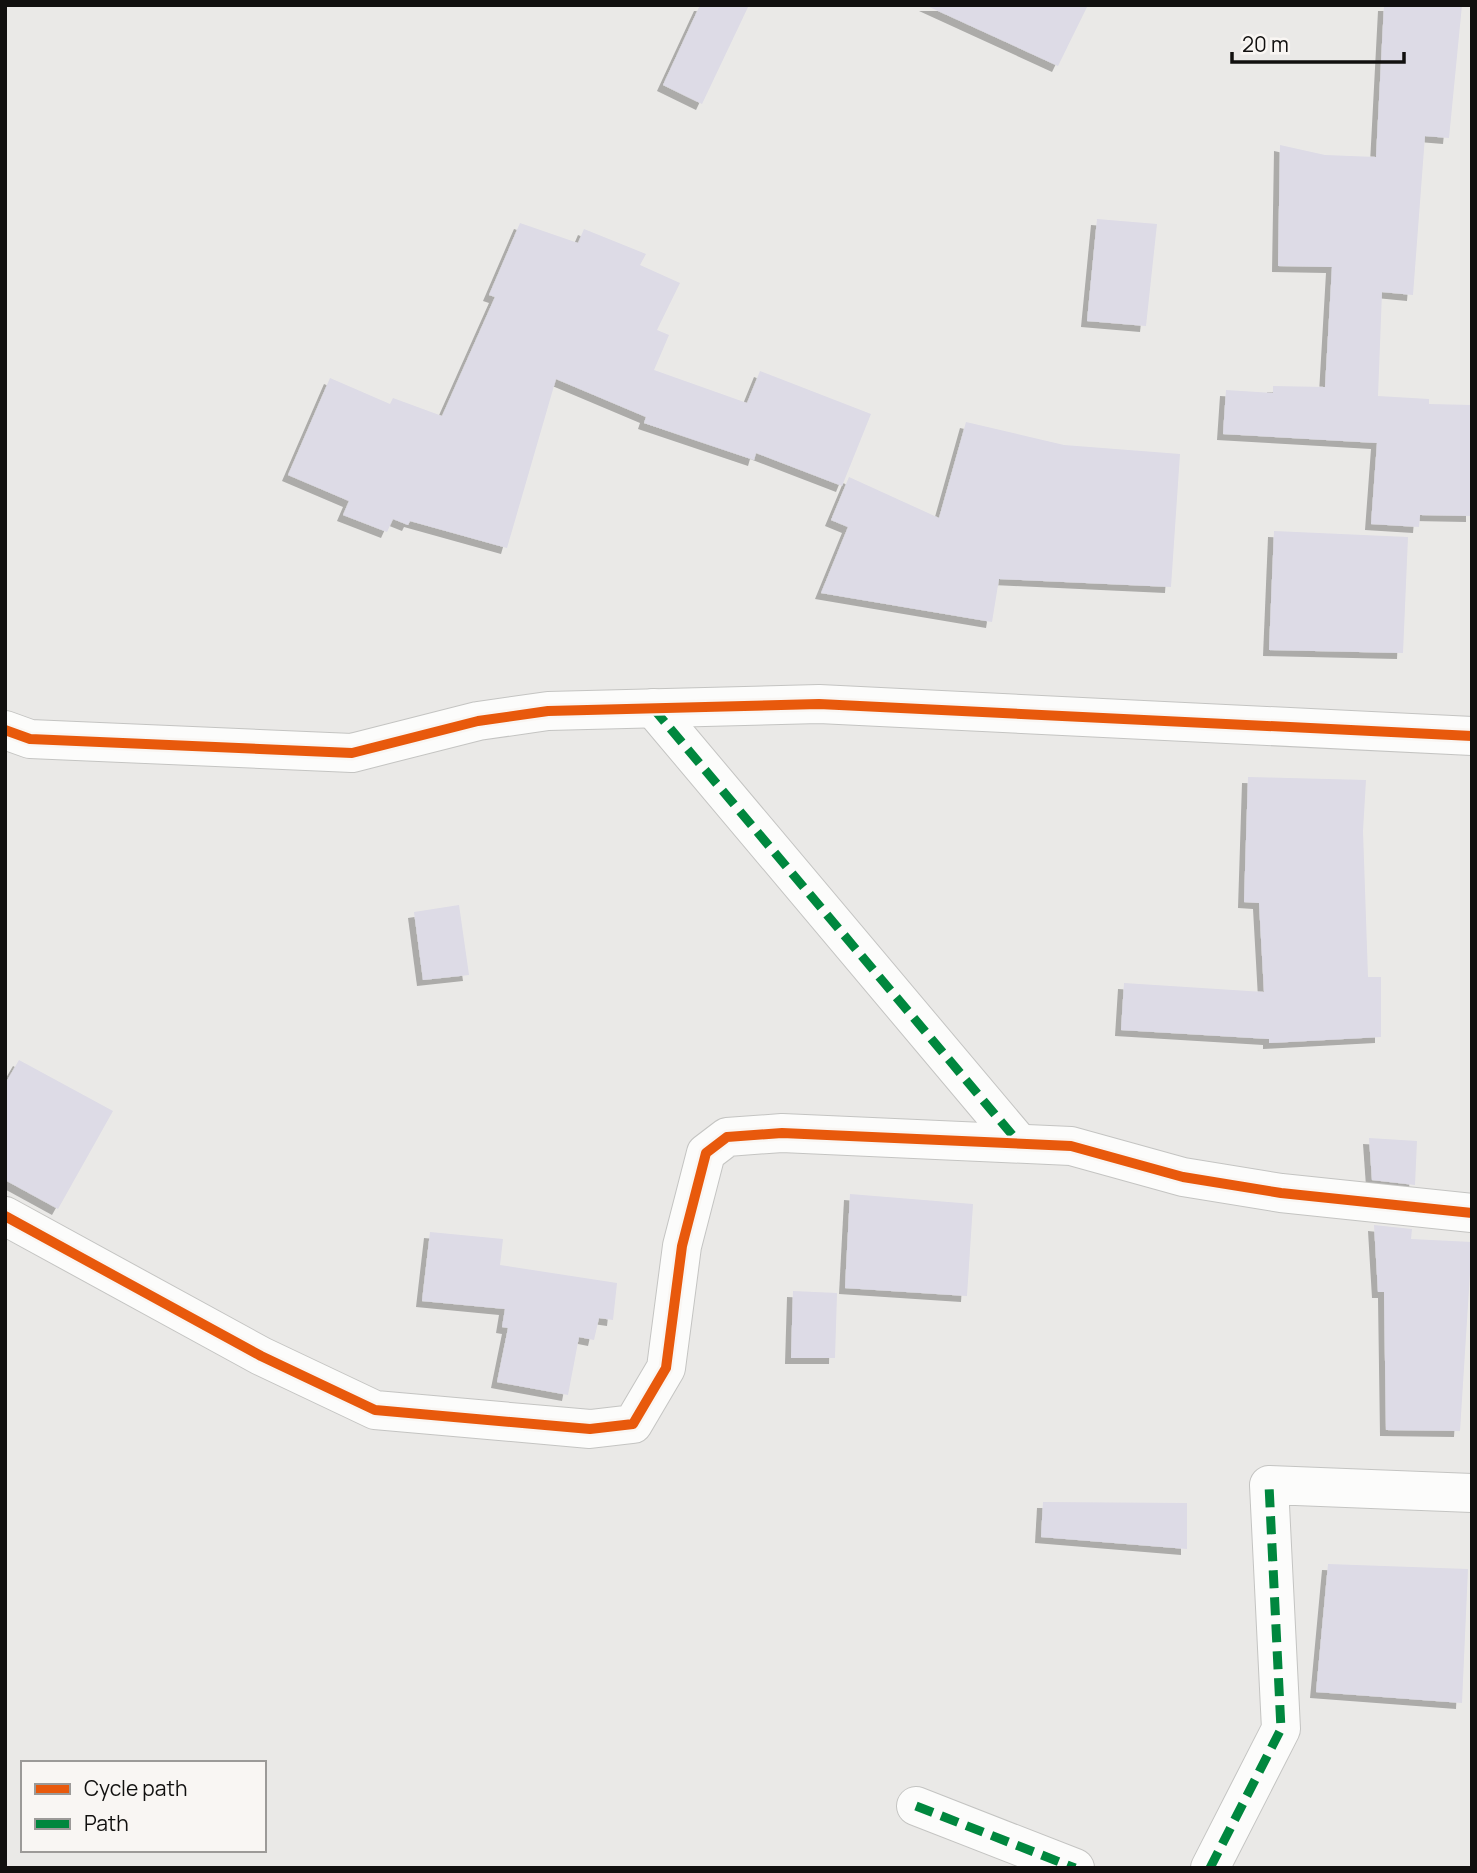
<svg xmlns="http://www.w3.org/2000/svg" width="1477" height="1873" font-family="Manrope,sans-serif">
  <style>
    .building { fill: #dddbe6; filter: url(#shadow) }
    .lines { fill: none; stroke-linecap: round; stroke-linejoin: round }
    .minor-casing { stroke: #c4c4c2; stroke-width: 40 }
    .minor { stroke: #fcfcfb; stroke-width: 38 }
    .quiet { stroke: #00873e; stroke-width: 9; stroke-dasharray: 18 9; stroke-linecap: butt }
    .cycleway-casing { stroke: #f9f6f3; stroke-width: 15 }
    .cycleway { stroke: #e8590c; stroke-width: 10 }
  </style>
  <defs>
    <filter id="shadow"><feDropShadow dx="-6" dy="6" stdDeviation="0" flood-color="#0004"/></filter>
  </defs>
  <rect width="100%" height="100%" fill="#eae9e7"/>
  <g class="building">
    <path d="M700,5H749L702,104L663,85Z"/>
    <path d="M925,5H1088L1058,66Z"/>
    <path d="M1384,5H1462L1449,138L1425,136L1413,295L1382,292L1378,396L1429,399V404L1472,405V516L1420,515L1419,527L1371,524L1377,443L1223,434L1226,390L1273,393V386L1325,387L1332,267L1278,266L1280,145L1325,155L1376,157Z"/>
    <path d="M1097,219L1157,224L1146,326L1087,321Z"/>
    <path d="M520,223L578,243L584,229L646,254L640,265L680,283L657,330L669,335L654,370L747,403L760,371L871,414L842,486L756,453L754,460L644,423L646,417L556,379L507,548L410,521L408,525L393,519L387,532L343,515L349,501L288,475L330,378L390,404L393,398L442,416L495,297L489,295Z"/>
    <path d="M966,422L1064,445L1180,454L1171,587L999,579L992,622L821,593L848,527L831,520L849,477L939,518Z"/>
    <path d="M1274,531L1408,537L1403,653L1269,650Z"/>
    <path d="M1248,777L1366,780L1363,831L1368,977H1381V1037L1269,1043V1039L1121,1030L1124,983L1264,992L1259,903L1244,902Z"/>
    <path d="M459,905L469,975L423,980L414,912Z"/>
    <path d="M19,1060L113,1111L58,1209L5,1180V1084Z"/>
    <path d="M1369,1138L1417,1141L1415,1185L1372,1180Z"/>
    <path d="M850,1194L973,1204L967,1296L845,1288Z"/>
    <path d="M1374,1225L1412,1229L1411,1239L1472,1242L1460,1431L1386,1430L1384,1292H1378Z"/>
    <path d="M430,1232L503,1239L500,1265L617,1283L613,1320L599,1318L594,1340L579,1337L568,1395L497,1382L508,1328L502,1327L505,1309L422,1301Z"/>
    <path d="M793,1291L837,1293L835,1358H791Z"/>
    <path d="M1043,1502L1187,1503V1549L1041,1537Z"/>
    <path d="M1328,1564L1468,1569L1462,1703L1316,1692Z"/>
  </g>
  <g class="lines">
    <g class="minor-casing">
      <g id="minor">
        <path d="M653,708L1019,1143"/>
        <path d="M5,730L30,739L352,753L478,721L548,711L819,704L1472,736"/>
        <path d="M5,1216L261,1356L375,1410L590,1429L633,1424L666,1368L682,1246L706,1153L727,1137L782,1133L1071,1146L1183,1177L1281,1193L1472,1213"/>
        <path d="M916,1806L1075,1868"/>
        <path d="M1210,1868L1281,1729L1269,1485L1472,1493"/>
      </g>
    </g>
    <use href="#minor" class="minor"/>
    <g class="quiet">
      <path d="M653,708L1019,1143"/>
      <path d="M916,1806L1075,1868"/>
      <path d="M1210,1868L1281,1729L1269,1485"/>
    </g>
    <g class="cycleway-casing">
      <g id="cycleway">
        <path d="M5,730L30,739L352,753L478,721L548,711L819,704L1472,736"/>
        <path d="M5,1216L261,1356L375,1410L590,1429L633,1424L666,1368L682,1246L706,1153L727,1137L782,1133L1071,1146L1183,1177L1281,1193L1472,1213"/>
      </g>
    </g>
    <use href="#cycleway" class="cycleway"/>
  </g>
  <rect width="1477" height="1873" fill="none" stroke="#11100f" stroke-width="14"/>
  <rect x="21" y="1761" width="245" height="91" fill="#f9f6f3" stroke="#9c9a98" stroke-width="2"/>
  <rect x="35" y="1784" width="35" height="10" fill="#e8590c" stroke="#9c9a98" stroke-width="2"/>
  <text x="84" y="1796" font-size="21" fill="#11100f">Cycle path</text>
  <rect x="35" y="1819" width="35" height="10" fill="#00873e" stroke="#9c9a98" stroke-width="2"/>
  <text x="84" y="1831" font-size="21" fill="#11100f">Path</text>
  <path d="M1232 52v10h172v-10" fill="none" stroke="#11100f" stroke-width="3.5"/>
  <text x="1242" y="52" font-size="21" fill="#11100f" stroke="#f9f6f3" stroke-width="5" paint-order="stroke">20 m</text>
</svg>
